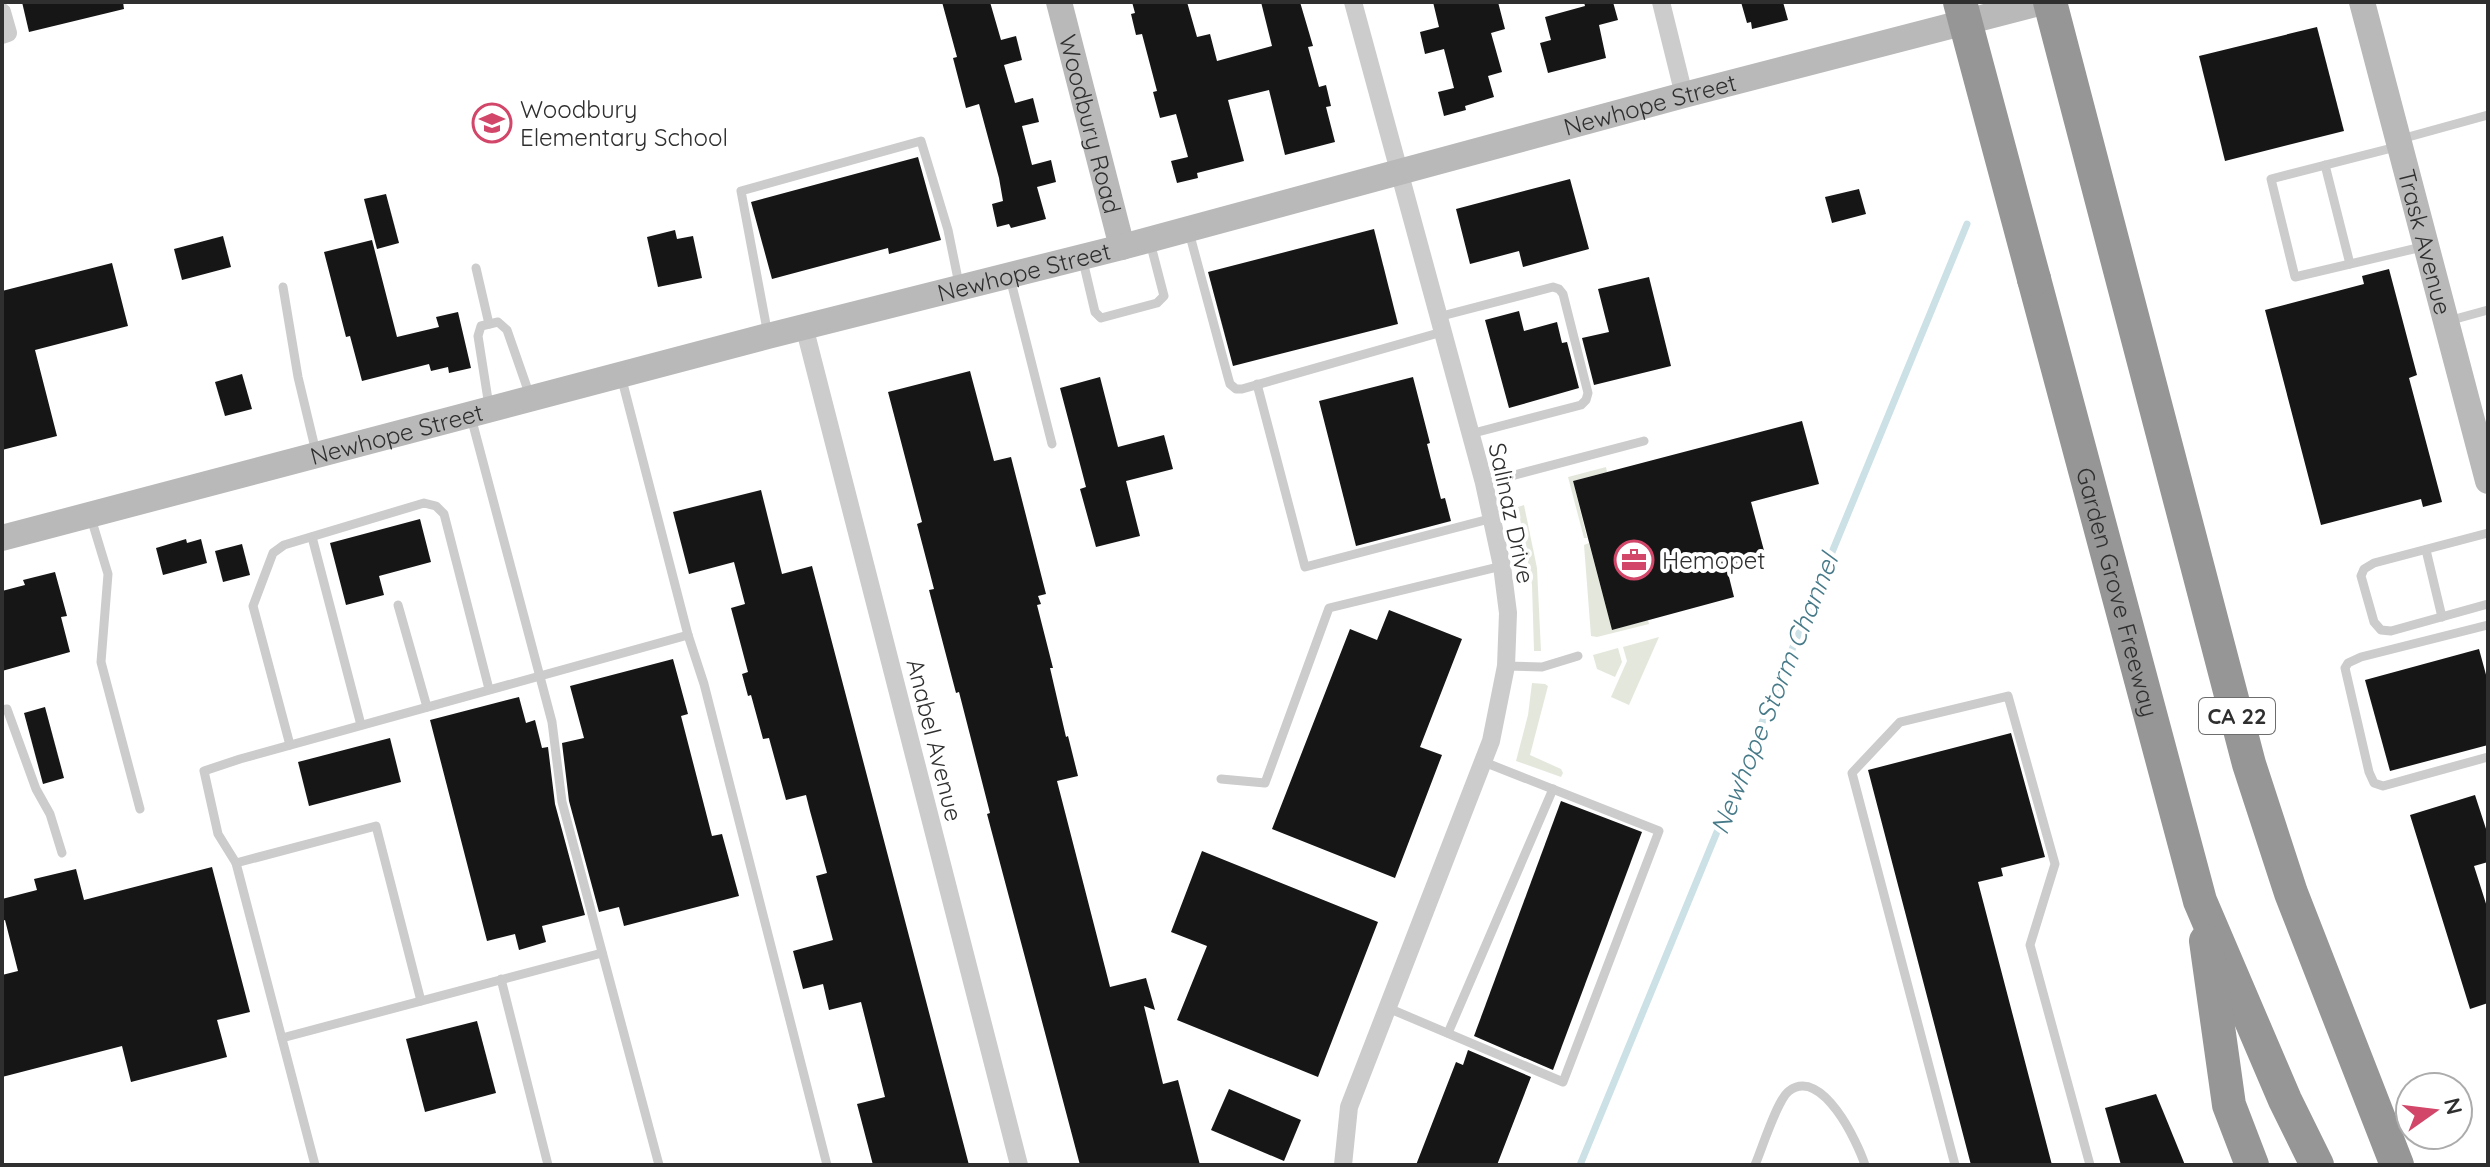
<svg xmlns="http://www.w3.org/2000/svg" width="2490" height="1167" font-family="Quicksand,sans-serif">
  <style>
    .green { fill: #e4e8dc }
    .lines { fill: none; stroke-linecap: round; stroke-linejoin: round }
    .stream { stroke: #cbe1e6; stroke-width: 7 }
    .building { fill: #161616 }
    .lane { stroke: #ccc; stroke-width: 9 }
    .street { stroke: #ccc; stroke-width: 18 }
    .secondary { stroke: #b9b9b9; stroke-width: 26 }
    .highway { stroke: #969696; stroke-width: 34 }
    .highway-bridge { stroke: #969696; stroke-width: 34 }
    .labels { text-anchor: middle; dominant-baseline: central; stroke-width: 8; stroke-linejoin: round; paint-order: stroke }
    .shield { fill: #fff; stroke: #6d6d6d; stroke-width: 2 }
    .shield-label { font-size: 22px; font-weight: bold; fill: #2f2f2f }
    .street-label { font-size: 24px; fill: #2f2f2f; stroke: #fff }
    .poi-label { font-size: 24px; fill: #2f2f2f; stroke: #fff; text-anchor: start }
    .water-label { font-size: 26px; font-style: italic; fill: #467a89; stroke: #fff }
  </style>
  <rect width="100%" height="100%" fill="#fff"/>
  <g class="green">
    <path d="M1606,467L1607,472L1573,481L1587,538H1584L1568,477Z"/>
    <path d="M1524,505L1537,568L1541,651H1534L1532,585L1518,507Z"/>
    <path d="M1589,543L1612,630L1648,620L1649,624L1597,637L1591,636L1584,545Z"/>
    <path d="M1659,637L1629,705L1611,697L1627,661L1623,647Z"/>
    <path d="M1618,648L1622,662L1615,677L1597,669L1593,655Z"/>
    <path d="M1532,683L1545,684L1548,686L1530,755L1561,769L1563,773L1561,777L1516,761L1528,715Z"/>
  </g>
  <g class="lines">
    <path class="stream" d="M1580,1165L1967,224"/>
  </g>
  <g class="building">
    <path d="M22,2H123L124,9L29,32Z"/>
    <path d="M942,2H990L1001,40L1016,36L1022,60L1004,65L1015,103L1033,98L1039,122L1022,126L1032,165L1051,160L1056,182L1037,187L1046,219L1011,228L1009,224L997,227L992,204L1003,201L999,178L979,104L966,108L953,58L957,57Z"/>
    <path d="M1132,2H1187L1197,37L1210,34L1217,61L1272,46L1261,2H1300L1313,46L1308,47L1319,87L1326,85L1331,106L1326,107L1335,142L1285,155L1269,90L1228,100L1244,161L1197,173L1198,178L1177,183L1171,161L1188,157L1176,114L1160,118L1153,92L1157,91L1142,34L1136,35L1131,14L1135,13Z"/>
    <path d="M1433,2H1498L1505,29L1491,33L1502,72L1488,76L1494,97L1465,106L1466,110L1444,116L1438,92L1454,88L1444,49L1425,54L1420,32L1439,27Z"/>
    <path d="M1584,2H1613L1618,20L1599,25L1606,58L1548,73L1540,43L1551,40L1545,17L1585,6Z"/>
    <path d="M1741,2H1783L1788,20L1752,29L1751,22L1747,23Z"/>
    <path d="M2317,27L2344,131L2225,161L2199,56Z"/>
    <path d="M918,157L941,240L889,254L888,248L772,279L751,202Z"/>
    <path d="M1570,179L1589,249L1523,267L1519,251L1470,264L1456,209Z"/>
    <path d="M1859,189L1866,214L1832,223L1825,197Z"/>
    <path d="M386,194L399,243L377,249L364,199Z"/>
    <path d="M1374,229L1398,324L1233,366L1208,272Z"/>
    <path d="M675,230L677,239L693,236L702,278L658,287L647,237Z"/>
    <path d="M223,236L231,267L182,280L174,249Z"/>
    <path d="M372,240L397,337L439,327L436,317L458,312L471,368L449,373L448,367L431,371L429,364L362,381L350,336L346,337L324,252Z"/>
    <path d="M112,263L128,326L35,350L57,436L2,450V291Z"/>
    <path d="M2389,269L2417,375L2409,378L2442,502L2423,507L2421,499L2321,525L2265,310L2364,284L2362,276Z"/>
    <path d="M1649,277L1671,366L1594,385L1582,338L1609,332L1598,289Z"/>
    <path d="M1519,311L1524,331L1557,322L1562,343L1567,342L1579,388L1509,408L1485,320Z"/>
    <path d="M970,371L994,461L1011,457L1046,594L1038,596L1041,604L1037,605L1053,668H1050L1066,737L1068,736L1078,776L1057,781L1110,987L1146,978L1155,1010L1144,1006L1163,1084L1178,1080L1200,1165H1080L987,814L990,813L959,692L956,693L929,590L934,589L917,524L922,522L888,392Z"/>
    <path d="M242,374L252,409L225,416L215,382Z"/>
    <path d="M1100,377L1118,447L1164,435L1173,469L1126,481L1140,536L1096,547L1080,489L1086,487L1060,388Z"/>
    <path d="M1413,377L1430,443L1427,444L1441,499L1445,498L1451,521L1356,546L1319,401Z"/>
    <path d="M1802,421L1819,484L1751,502L1766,558L1727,569L1734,597L1612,630L1573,481Z"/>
    <path d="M761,490L782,574L812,566L969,1165H873L857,1104L885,1097L861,1002L829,1010L823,984L803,989L793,951L833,940L816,876L827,873L810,811L806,795L786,800L769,738L763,739L751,695L748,696L742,674L748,672L731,608L745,604L734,562L689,574L673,512Z"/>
    <path d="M420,519L431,562L379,576L384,595L346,605L330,543Z"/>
    <path d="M186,539L187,543L201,539L207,563L163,575L156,548Z"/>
    <path d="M242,544L250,575L223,582L215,551Z"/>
    <path d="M55,572L67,616L61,617L70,652L2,671V591L25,585L23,580Z"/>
    <path d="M1389,610L1462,639L1420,747L1442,755L1395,878L1272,829L1350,629L1377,640Z"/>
    <path d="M2479,649L2488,682V745L2390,771L2365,680Z"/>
    <path d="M673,659L688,714L681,716L712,836L722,834L739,896L624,926L619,907L599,912L569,801L562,743L584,738L570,686Z"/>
    <path d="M519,697L526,723L535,720L542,748L548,747L555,804L585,915L542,926L546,942L519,950L515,934L487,941L430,720Z"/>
    <path d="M45,707L64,778L43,784L24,713Z"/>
    <path d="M2011,733L2045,857L2001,868L2003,876L1978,882L2052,1165H1971L1868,770Z"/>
    <path d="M390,738L401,782L309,806L298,762Z"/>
    <path d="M2475,795L2488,835V862L2474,866L2488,910V1003L2470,1009L2410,815Z"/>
    <path d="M1561,801L1642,832L1553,1070L1474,1036Z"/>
    <path d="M1202,851L1378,922L1318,1077L1177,1020L1207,946L1171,932Z"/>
    <path d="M212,867L250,1012L217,1020L227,1057L131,1082L122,1046L2,1077V975L18,971L5,920L2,921V899L37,890L34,879L76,869L84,900Z"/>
    <path d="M477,1021L496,1093L425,1112L406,1039Z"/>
    <path d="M1468,1050L1531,1077L1497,1165H1416L1456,1062L1463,1065Z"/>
    <path d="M1229,1089L1301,1120L1284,1161L1211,1130Z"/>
    <path d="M2156,1094L2185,1165H2121L2105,1108Z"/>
  </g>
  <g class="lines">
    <g class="lane">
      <path d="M2401,139L2488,115"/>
      <path d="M2396,147L2271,179L2295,277L2422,247"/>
      <path d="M2325,165L2350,264"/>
      <path d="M1189,232L1228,377L1230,384L1236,389H1242L1442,332"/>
      <path d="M1083,261L1095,312L1101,318L1157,303L1164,296L1150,242"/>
      <path d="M476,268L489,324"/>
      <path d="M1010,278L1052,444"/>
      <path d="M283,287L298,377L316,452"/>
      <path d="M1438,317L1553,287L1559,289L1563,294L1588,393L1586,400L1581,405L1470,434"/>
      <path d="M2448,321L2488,310"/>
      <path d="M768,335L741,191L921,141L948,230L959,284"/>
      <path d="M1257,384L1305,567L1493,518"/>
      <path d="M489,406L478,336L481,326L498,322L507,330L530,396"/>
      <path d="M471,417L552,722L562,802L659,1165"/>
      <path d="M1484,483L1644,441"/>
      <path d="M91,518L108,574L101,662L140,809"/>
      <path d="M2488,533L2374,563L2364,569L2361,576L2374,622L2381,630L2391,631L2488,604"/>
      <path d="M312,537L361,725"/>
      <path d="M2426,550L2442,617"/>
      <path d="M398,605L427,707"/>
      <path d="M2488,625L2361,657L2348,663L2345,668L2369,772L2374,783L2383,786L2488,757"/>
      <path d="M688,635L704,684L827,1165"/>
      <path d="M1506,666L1542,667L1578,656"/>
      <path d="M2,710L7,709L36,789L50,814L62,853"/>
      <path d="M290,745L253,606L273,553L284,545L424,503L436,506L444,514L489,689"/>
      <path d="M1221,779L1265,783L1329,608L1502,566"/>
      <path d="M236,863L376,826L421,1001"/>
      <path d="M501,979L548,1165"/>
      <path d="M1388,1008L1563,1082L1659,831L1484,762"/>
      <path d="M1448,1033L1553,789"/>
      <path d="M282,1038L602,953"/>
      <path d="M315,1165L236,863L218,834L204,771L240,759L688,635L621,376"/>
      <path d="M1755,1165C1762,1149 1777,1100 1789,1091C1822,1066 1858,1143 1865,1165"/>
      <path d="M1955,1165L1852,773L1900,722L2008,696L2055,864L2030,945L2090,1165"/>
    </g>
    <g class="street">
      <path d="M1661,2L1684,95"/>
      <path d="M2,12L8,33L2,35"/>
      <path d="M804,326L1019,1165"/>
      <path d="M1343,1165L1349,1107L1491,741L1506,666L1508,613L1502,566L1484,483L1353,2"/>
    </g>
    <g class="secondary">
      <path id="s1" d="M1059,2L1122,247"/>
      <path id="s2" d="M2362,2L2488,481"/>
      <path id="s3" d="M2,538L768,336L1122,247L1684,95L2043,2"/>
    </g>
    <g class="highway">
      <path d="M2050,2L2249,764L2291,893L2397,1165"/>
      <path id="s4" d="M2034,279L2200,901L2285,1100L2317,1165"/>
      <path d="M2206,941L2229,1105L2252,1165"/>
    </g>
    <path class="highway-bridge" d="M1960,2L2034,279"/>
  </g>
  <defs>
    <g id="school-ring" transform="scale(2)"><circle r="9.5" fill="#fff" stroke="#d24669" stroke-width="1.5"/><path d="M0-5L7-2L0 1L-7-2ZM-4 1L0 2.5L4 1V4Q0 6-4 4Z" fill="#d24669"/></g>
    <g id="office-ring" transform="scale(2)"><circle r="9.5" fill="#fff" stroke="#d24669" stroke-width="1.5"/><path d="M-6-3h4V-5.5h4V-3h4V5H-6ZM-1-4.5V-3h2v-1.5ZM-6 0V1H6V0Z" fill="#d24669"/></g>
  </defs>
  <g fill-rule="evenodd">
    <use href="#school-ring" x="492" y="123"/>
    <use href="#office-ring" x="1634" y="560"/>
  </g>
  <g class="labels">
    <rect class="shield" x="2199" y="698" width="76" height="36" rx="6"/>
    <g class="shield-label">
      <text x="2237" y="716">CA 22</text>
    </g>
    <g class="street-label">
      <text stroke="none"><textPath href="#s3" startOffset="1704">Newhope Street</textPath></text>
      <text stroke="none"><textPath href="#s1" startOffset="126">Woodbury Road</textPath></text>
      <text stroke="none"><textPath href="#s2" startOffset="248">Trask Avenue</textPath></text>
      <text stroke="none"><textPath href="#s3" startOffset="1056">Newhope Street</textPath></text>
      <text stroke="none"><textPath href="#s3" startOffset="408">Newhope Street</textPath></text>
      <text transform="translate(1512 513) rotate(78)">Salinaz Drive</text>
      <text stroke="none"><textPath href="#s4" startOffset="324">Garden Grove Freeway</textPath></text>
      <text transform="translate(935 740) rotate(76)">Anabel Avenue</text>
    </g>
    <g class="poi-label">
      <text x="520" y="109">Woodbury<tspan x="520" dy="28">Elementary School</tspan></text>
      <text x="1662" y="560">Hemopet</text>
    </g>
    <g class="water-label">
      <text transform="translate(1774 694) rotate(-68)">Newhope Storm Channel</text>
    </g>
  </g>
  <rect width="2490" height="1167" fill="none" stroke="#2f2f2f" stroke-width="8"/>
  <g transform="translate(2434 1111) rotate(76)"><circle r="38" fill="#ffffff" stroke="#acacac" stroke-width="2"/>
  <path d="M0-6L14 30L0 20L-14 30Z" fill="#d24669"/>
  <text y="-12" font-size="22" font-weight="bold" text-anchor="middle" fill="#2f2f2f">N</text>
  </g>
</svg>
